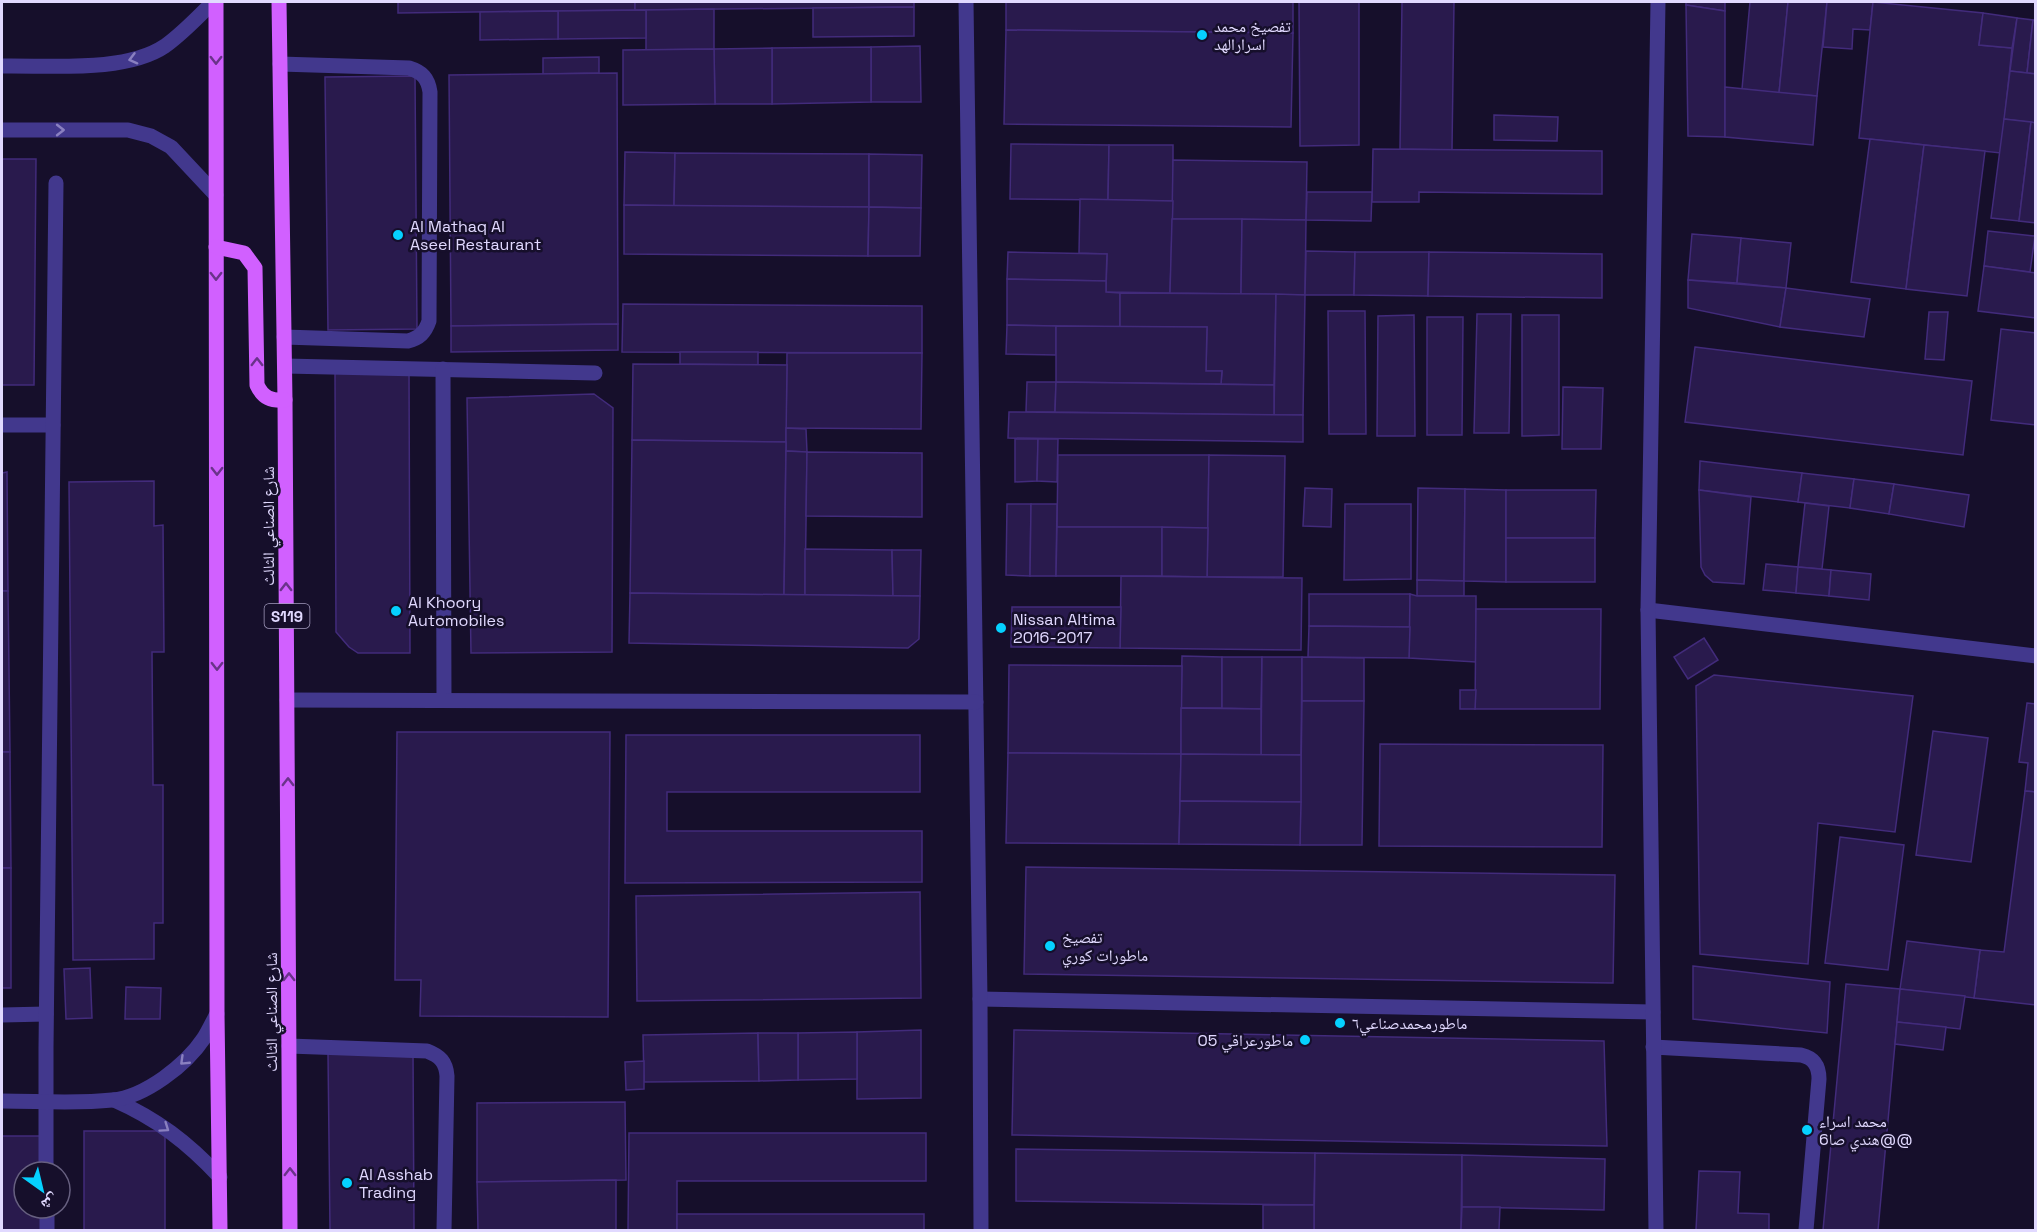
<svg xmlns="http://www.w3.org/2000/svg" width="2037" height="1232" font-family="'Space Grotesk','Noto Naskh Arabic',sans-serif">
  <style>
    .building { fill: #291a4d; stroke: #422b7b; stroke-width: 1.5 }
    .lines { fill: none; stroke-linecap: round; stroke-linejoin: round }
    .service { stroke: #42388d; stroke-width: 15 }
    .minor { stroke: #42388d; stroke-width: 15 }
    .primary { stroke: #d160ff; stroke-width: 15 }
    .oneway { stroke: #8a80c0 }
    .oneway2 { stroke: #6a338a }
    .poi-dot { fill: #05d1ff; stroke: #160f2b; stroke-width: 2 }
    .labels { text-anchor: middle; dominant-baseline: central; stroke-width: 5; stroke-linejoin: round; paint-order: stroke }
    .shield { fill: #160f2b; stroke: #a49cbf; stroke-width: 1.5 }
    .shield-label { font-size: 15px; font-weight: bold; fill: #e1d9ff }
    .poi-label { font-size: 16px; fill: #e1d9ff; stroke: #160f2b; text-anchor: start }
    .street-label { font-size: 16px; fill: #e1d9ff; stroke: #160f2b }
  </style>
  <rect width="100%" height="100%" fill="#160f2b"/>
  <g class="building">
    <path d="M398,2H635V10L398,13Z"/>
    <path d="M635,2H914V7L635,10Z"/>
    <path d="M1006,2H1293V33L1006,30Z"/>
    <path d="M1299,2H1359V145L1300,146Z"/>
    <path d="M1402,2H1454L1452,150L1400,149Z"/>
    <path d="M1686,2H1725V11L1686,5Z"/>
    <path d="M1750,2H1788L1779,93L1742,89Z"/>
    <path d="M1788,2H1827L1817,96L1779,93Z"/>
    <path d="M1827,2H1873L1870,30L1853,29L1852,49L1823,47Z"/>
    <path d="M1873,2L1983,13L1979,45L2012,48L2001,153L1859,138Z"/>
    <path d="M1686,5L1725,11V137L1688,136Z"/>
    <path d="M914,7V36L813,37V8Z"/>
    <path d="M714,9V49L646,50V10Z"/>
    <path d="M646,10V38L558,39V11Z"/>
    <path d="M558,11V39L480,40V12Z"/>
    <path d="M1983,13L2017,18L2012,48L1979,45Z"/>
    <path d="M2017,18L2033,20L2027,73L2010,71Z"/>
    <path d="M2033,20L2036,21V74L2027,73Z"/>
    <path d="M1006,30L1293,33L1291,127L1004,124Z"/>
    <path d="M920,46L921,102H871V47Z"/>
    <path d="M871,47V102L772,104V48Z"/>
    <path d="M772,48V104H715L714,49Z"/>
    <path d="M714,49L715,104L623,105V50Z"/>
    <path d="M599,57V73L543,74V58Z"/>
    <path d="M2010,71L2036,74V123L2004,119Z"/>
    <path d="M617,73L618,324L451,326L449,75Z"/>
    <path d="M415,76L417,329L328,330L325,77Z"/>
    <path d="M1725,87L1817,96L1813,145L1725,137Z"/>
    <path d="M1494,115L1558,117L1557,141L1494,140Z"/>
    <path d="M2004,119L2031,122L2019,221L1991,218Z"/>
    <path d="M2031,122L2036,123V223L2019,221Z"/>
    <path d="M1870,139L1924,145L1906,289L1851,282Z"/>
    <path d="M1011,144L1109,145L1108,200L1010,199Z"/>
    <path d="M1109,145H1173V201L1108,200Z"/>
    <path d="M1924,145L1985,151L1967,296L1906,289Z"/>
    <path d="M1373,149L1602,151V194L1419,192V202H1372Z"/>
    <path d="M625,152L675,153L674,206L624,205Z"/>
    <path d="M675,153L869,154V207L674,206Z"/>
    <path d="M869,154L922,155L921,208L869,207Z"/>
    <path d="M2,159H36L34,385H2Z"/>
    <path d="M1173,160L1307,162L1306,220L1172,219Z"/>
    <path d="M1307,192H1372L1371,221L1306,220Z"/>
    <path d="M1080,199L1173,201L1170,293L1106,292L1107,254L1079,253Z"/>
    <path d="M624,205L869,207L868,256L624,254Z"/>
    <path d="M869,207L921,208L920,256H868Z"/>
    <path d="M1172,219H1242L1241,294L1170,293Z"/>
    <path d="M1242,219L1306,220L1305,295L1241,294Z"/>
    <path d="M1988,231L2035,236L2030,272L1984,266Z"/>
    <path d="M1692,234L1741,238L1737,283L1688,280Z"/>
    <path d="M1741,238L1791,243L1786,288L1737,283Z"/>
    <path d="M1306,251L1355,252L1354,295H1305Z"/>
    <path d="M1008,252L1107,254L1106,281L1007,279Z"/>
    <path d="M1355,252H1429L1428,296L1354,295Z"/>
    <path d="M1429,252L1602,254V298L1428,296Z"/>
    <path d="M1984,266L2036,273V318L1978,311Z"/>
    <path d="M1007,279L1106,281V292L1120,293V327L1007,325Z"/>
    <path d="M1688,280L1786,288L1780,327L1688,308Z"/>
    <path d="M1786,288L1870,299L1864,337L1780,327Z"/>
    <path d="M1120,293L1276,294L1274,385L1221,384L1222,371H1206L1207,327H1120Z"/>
    <path d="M1276,294L1305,295L1303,415H1274Z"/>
    <path d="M623,304L922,306V353L622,352Z"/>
    <path d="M1328,311H1365L1366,434H1329Z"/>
    <path d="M1929,312H1948L1944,360L1925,359Z"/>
    <path d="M1477,314H1511L1509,433H1474Z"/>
    <path d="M1414,315L1415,436H1377L1378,316Z"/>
    <path d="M1522,315H1559V435L1522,436Z"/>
    <path d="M1427,317H1463L1462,435H1427Z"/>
    <path d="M618,324V350L451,352V326Z"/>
    <path d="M1007,325L1056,326V355L1006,354Z"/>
    <path d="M1056,326L1207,327L1206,371H1222L1221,384L1056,382Z"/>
    <path d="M2001,329L2036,333V425L1991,420Z"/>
    <path d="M1695,347L1972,381L1963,455L1685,422Z"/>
    <path d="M680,352H758V365L680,364Z"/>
    <path d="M787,353H922L921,429L786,428Z"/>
    <path d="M633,364L787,365L786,442L632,440Z"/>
    <path d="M409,369L410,653H358L349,647L336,632L335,370Z"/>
    <path d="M1027,382H1056L1055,412H1026Z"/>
    <path d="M1056,382L1274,385V415L1055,412Z"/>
    <path d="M1563,387L1603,388L1601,449H1562Z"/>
    <path d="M594,394L613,408L612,652L471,653L467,398Z"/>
    <path d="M1009,412L1303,415V442L1008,438Z"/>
    <path d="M786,428L806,429L807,452L786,451Z"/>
    <path d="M1015,439H1038L1037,481L1015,482Z"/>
    <path d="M1038,439H1058L1057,482L1037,481Z"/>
    <path d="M632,440L786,442L784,595L630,593Z"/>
    <path d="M786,451L807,452L805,595H784Z"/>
    <path d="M807,452L922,453V517L806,516Z"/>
    <path d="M1058,455H1209L1208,528L1057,527Z"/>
    <path d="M1209,455L1285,456L1283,577H1207Z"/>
    <path d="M1700,461L1802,473L1798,502L1699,490Z"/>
    <path d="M7,472L8,591H2V473Z"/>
    <path d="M1802,473L1854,479L1850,508L1798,502Z"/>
    <path d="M1854,479L1894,484L1889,514L1850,508Z"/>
    <path d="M154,481V526L163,525L164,652H152L153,785H163V923H154V959L73,960L69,482Z"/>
    <path d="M1894,484L1969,495L1964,527L1889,514Z"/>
    <path d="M1305,488L1332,489L1331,527L1303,526Z"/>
    <path d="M1418,488L1465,489L1464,581L1417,580Z"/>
    <path d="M1465,489L1506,490V582L1464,581Z"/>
    <path d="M1506,490H1596L1595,538H1506Z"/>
    <path d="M1699,490L1751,497L1744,584L1713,582L1705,575L1701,567Z"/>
    <path d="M1805,503L1829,506L1822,569L1798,567Z"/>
    <path d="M1007,504H1031L1030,576L1006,575Z"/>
    <path d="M1031,504H1057L1056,576H1030Z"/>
    <path d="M1345,504H1411V579L1344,580Z"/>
    <path d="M1057,527H1162V576H1056Z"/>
    <path d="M1162,527L1208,528L1207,577L1162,576Z"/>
    <rect x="1506" y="538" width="89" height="44"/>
    <path d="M805,549L892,550L893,596L805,595Z"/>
    <path d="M892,550H921L920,596H893Z"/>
    <path d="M1766,564L1798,567L1796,593L1763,590Z"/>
    <path d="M1798,567L1831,570L1829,596L1796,593Z"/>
    <path d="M1831,570L1871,574L1869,600L1829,596Z"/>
    <path d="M1121,576L1302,578L1301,650L1120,648Z"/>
    <path d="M1417,580L1464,581V596H1417Z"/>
    <path d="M2,591H8L10,752H2Z"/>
    <path d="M630,593L920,596L919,639L908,648L629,643Z"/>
    <path d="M1309,594H1410V627L1309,626Z"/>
    <path d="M1410,594L1417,596H1476V662L1409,658Z"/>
    <path d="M1012,607H1121L1120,648L1011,647Z"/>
    <path d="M1476,609H1601L1600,709H1475Z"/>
    <path d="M1309,626L1410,627L1409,658L1308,657Z"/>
    <path d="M1704,638L1718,660L1688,679L1674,657Z"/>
    <path d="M1182,656L1222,657V708H1181Z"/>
    <path d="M1222,657H1262L1261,709L1222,708Z"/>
    <path d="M1262,657H1302L1301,755H1261Z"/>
    <path d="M1302,657L1364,658V701H1302Z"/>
    <path d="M1009,665L1182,666L1181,754L1008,753Z"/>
    <path d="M1714,675L1913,696L1895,832L1818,823L1808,964L1700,954L1696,686Z"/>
    <path d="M1460,690H1476L1475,709H1460Z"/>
    <path d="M1302,701H1364L1362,845H1300Z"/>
    <path d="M2027,703L2036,704V792L2025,791L2028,763L2019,762Z"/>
    <path d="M1181,708L1261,709V755L1181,754Z"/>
    <path d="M1933,731L1988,738L1971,862L1916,855Z"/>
    <path d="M397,732H610L608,1017L420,1016L421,980H395Z"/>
    <path d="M626,735H920V792H667V831H922V882L625,883Z"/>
    <path d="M1380,744L1603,745L1602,847L1379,846Z"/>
    <path d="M2,752H10L11,868H2Z"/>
    <path d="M1008,753L1181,754L1179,844L1006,843Z"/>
    <path d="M1181,754L1301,755V802L1180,801Z"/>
    <path d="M2025,791L2036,792V1005L1974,998L1980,950L2004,952Z"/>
    <path d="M1180,801L1301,802L1300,845L1179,844Z"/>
    <path d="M1840,837L1904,845L1888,970L1825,963Z"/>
    <path d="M1026,867L1615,875L1613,983L1024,974Z"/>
    <rect x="2" y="868" width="9" height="120"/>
    <path d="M920,892L921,998L637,1001L636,896Z"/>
    <path d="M1907,941L1980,950L1974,998L1900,989Z"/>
    <path d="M1693,966L1830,982L1827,1033L1693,1019Z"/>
    <path d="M90,968L92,1018L66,1019L64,969Z"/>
    <path d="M1846,984L1900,989L1878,1230H1823Z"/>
    <path d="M126,987L161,988L160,1019H125Z"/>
    <path d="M1900,989L1965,996L1960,1029L1897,1022Z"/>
    <path d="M1897,1022L1946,1027L1943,1050L1895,1044Z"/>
    <path d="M921,1030V1098L857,1099V1032Z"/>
    <path d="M1014,1030L1604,1041L1607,1146L1012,1135Z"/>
    <path d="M857,1032V1079L798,1080V1033Z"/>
    <path d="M758,1033L759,1081L644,1082L643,1035Z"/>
    <path d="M758,1033H798V1080L759,1081Z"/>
    <path d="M413,1052L414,1230H330L328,1053Z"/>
    <path d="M644,1061V1089L626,1090L625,1062Z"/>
    <path d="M625,1102L626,1180L477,1182V1103Z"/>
    <rect x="84" y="1131" width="81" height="99"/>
    <path d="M629,1133H926V1181H677V1230H628Z"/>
    <path d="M2,1136H41V1172H24V1208H41V1230H2Z"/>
    <path d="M1016,1149L1315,1153L1314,1205L1016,1201Z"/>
    <path d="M1315,1153L1462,1155L1461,1230H1314Z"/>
    <path d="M1462,1155L1605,1159L1604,1210L1462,1207Z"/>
    <path d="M1699,1171L1740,1172L1738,1213L1769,1214V1230H1696Z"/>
    <path d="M616,1180V1230H478L477,1182Z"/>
    <rect x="1263" y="1205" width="51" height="25"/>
    <path d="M1462,1207H1500L1499,1230H1461Z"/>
    <rect x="677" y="1214" width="247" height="16"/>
  </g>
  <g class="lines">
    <g class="service">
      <path d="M280,64L409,68C422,72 428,78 430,92L429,321C425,333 419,338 408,341L284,337"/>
      <path d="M285,366L595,373"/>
      <path d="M443,369L444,700"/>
      <path d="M2,425H53"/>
      <path d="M980,999L1653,1012"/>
      <path d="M2,1015L46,1014"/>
      <path d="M289,1046L427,1051C440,1056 446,1062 447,1076L444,1230"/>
      <path d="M1653,1047L1801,1055C1814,1058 1819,1066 1819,1079L1806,1230"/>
      <path d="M46,1172V1048L56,183"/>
      <path d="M47,1208V1230"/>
    </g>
    <g class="minor">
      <path d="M966,2L980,999L981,1230"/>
      <path d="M2,66C50,65 125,73 165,46C183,33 198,17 213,2"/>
      <path d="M2,130H128L151,136L171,147L216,195"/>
      <path d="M1648,610L2036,656"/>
      <path d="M287,700L976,702"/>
      <path d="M114,1100C157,1119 187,1142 220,1177"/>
      <path d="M2,1101C38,1101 76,1104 112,1100C145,1097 186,1065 204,1038C209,1030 213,1021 217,1014"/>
      <path d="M1656,1230L1648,610L1658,2"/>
    </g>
    <g class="primary">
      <path d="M216,2L217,1014L220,1230"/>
      <path d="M279,2L285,400L290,1230"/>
      <path d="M216,247L244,253L255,268L257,385C263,398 271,401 285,400"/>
    </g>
  </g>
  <defs><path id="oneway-chevron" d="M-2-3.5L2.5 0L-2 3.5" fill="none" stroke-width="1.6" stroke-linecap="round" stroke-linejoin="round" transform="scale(1.5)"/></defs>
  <g class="oneway">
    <use href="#oneway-chevron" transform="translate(133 59) rotate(165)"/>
    <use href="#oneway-chevron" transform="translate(60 130)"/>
    <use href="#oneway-chevron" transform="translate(184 1061) rotate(136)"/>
    <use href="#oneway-chevron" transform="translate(165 1128) rotate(35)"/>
  </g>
  <g class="oneway2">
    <use href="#oneway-chevron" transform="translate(216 60) rotate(90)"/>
    <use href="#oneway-chevron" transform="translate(216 276) rotate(90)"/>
    <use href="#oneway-chevron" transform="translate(257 362) rotate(-90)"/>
    <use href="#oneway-chevron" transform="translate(217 471) rotate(90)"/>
    <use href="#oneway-chevron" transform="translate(286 587) rotate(-90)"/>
    <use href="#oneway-chevron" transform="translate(217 666) rotate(90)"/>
    <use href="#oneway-chevron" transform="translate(288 782) rotate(-90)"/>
    <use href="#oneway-chevron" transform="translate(289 977) rotate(-90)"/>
    <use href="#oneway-chevron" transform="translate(290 1172) rotate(-90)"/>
  </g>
  <g class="poi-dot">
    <circle cx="1202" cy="35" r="6"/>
    <circle cx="398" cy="235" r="6"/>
    <circle cx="396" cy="611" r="6"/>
    <circle cx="1001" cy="628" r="6"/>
    <circle cx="1050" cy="946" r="6"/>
    <circle cx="1340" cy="1023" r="6"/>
    <circle cx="1305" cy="1040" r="6"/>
    <circle cx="1807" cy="1130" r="6"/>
    <circle cx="347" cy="1183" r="6"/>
  </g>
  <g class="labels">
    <rect class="shield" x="264.5" y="604" width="45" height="24" rx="4.5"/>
    <g class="shield-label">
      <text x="287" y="616">S119</text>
    </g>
    <g class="poi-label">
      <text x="1214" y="26">تفصيخ محمد<tspan x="1214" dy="18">اسرارالهد</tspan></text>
      <text x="410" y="226">Al Mathaq Al<tspan x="410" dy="18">Aseel Restaurant</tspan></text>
      <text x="408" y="602">Al Khoory<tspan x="408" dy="18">Automobiles</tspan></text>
      <text x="1013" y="619">Nissan Altima<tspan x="1013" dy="18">2016-2017</tspan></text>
      <text x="1062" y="937">تفصيخ<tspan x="1062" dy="18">ماطورات كوري</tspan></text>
      <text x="1352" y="1023">ماطورمحمدصناعي٦</text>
      <text x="1293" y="1040" text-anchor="end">ماطورعراقي 05</text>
      <text x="1819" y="1121">محمد اسراء<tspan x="1819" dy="18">هندي صا6@@</tspan></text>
      <text x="359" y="1174">Al Asshab<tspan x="359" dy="18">Trading</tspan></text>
    </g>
    <g class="street-label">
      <text transform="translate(268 526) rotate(-90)">شارع الصناعي الثالث</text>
      <text transform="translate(271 1012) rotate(-90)">شارع الصناعي الثالث</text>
    </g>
  </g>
  <rect width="2037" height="1232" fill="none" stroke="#e1d9ff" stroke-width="6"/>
  <g transform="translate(42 1190) rotate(146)"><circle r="28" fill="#160f2b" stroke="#676080" stroke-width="1.5"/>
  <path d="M0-4.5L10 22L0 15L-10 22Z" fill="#05d1ff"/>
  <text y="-9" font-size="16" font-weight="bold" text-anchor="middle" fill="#e1d9ff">ش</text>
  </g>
</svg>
